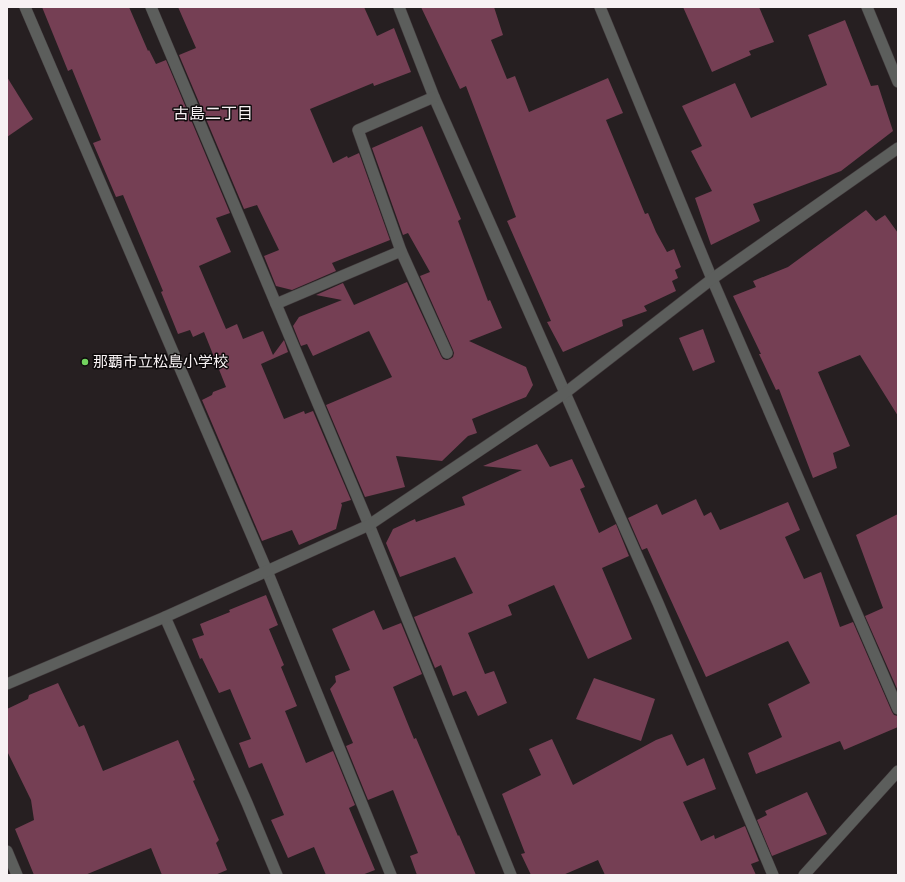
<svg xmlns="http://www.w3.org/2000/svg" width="905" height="882" font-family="Figtree,'Noto Sans JP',sans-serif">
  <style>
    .building { fill: #753f54 }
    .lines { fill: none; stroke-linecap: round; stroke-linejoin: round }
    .minor-casing { stroke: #433c3e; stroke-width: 12 }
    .minor { stroke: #5c5e5c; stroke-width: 11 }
    .poi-dot { fill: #72d25e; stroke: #0d0a0b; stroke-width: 1.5 }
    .labels { text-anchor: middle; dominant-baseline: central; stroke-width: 3; stroke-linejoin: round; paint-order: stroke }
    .poi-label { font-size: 15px; fill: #f7f1f3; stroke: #0d0a0b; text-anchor: start }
    .neighbourhood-label { font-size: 16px; fill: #f7f1f3; stroke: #0d0a0b }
  </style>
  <rect width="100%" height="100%" fill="#261f21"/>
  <g class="building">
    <path d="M42,7H129L148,51L149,50L156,64L166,60L230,213L216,218L231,252L199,266L226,329L237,324L243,339L263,331L273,355L284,340L288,352L261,364L284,419L304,411L305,414L313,411L351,500L341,503L342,505L336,529L299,545L292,530L262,541L202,400L212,395L213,392L226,387L204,332L193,337L190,330L178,334L161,292L163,291L123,195L116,197L93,143L101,140L72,69L68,71Z"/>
    <path d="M178,7H364L377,36L394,28L411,72L374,86L373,83L310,109L333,163L347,156L348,158L359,153L390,240L332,263L336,271L292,290L276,286L264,256L279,250L257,205L244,209L179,55L196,48Z"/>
    <path d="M421,7H494L503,35L491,40L507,79L515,76L529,112L608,78L623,113L606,120L645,214L648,213L656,232L667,252L674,249L681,267L675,270L678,278L672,281L676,291L644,306L647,311L622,320L623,326L563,352L547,322L551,321L507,221L516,217L466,86L460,89Z"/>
    <path d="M683,7H759L774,42L749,51L751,55L712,72Z"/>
    <path d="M845,20L871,86L878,85L893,131L841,171L753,204L760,221L711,245L695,198L712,191L691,151L702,146L682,106L735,83L751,118L827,85L808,35Z"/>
    <path d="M7,77L33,119L7,137Z"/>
    <path d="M422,126L461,219L458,221L488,301L490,300L502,328L469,341L526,367L533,385L526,397L472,419L477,433L468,436L442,461L396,456L405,487L365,497L326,405L392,377L369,331L313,356L307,344L301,346L293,326L299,317L342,300L316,295L343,283L354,305L407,282L441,356L443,359L447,360L450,359L453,357L454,353L453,350L420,276L430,272L408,233L403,235L372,148Z"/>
    <path d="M866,210L876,221L885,215L898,233V416L860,355L818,372L850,446L833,453L837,468L813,478L779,389L776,390L759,354H761L733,296L756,287L753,281L788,267Z"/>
    <path d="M703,329L715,362L693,371L679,338Z"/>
    <path d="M537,444L550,467L572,459L585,487L580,489L599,533L616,524L629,556L602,568L632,639L588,659L554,585L508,605L512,615L468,633L485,674L494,671L507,703L478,716L466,691L453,696L441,665L435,668L414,617L473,593L455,557L400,577L386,543L393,529L415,519L416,522L465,505L462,497L522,470L483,466Z"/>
    <path d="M696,499L704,516L711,512L720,530L788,502L800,530L785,537L804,579L821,572L840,627L853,622L892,712L894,715L898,716V727L844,750L840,741L756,774L748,753L782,737L768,704L810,683L788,641L706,677L647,548L642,550L628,518L657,504L662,515Z"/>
    <path d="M898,514V691L865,616L883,608L856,535Z"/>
    <path d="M266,595L278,625L269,629L284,665L281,667L297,706L285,711L306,763L333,751L355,805L349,808L375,870L362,875H326L314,847L288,858L271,820L284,815L262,763L249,768L239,743L251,739L230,689L219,693L202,658L200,659L192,639L204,635L200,624L230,612L229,610Z"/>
    <path d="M374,610L383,630L401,623L422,674L393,687L414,739L416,738L458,836L459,835L476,875H417L410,856L418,853L393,790L368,800L346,746L353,743L330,689L336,682L335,676L350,670L332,629Z"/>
    <path d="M594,678L655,699L641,741L576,719Z"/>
    <path d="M58,683L79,727L84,725L103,771L178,740L195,780L193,781L219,840L216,843L227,870L215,875H162L151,848L85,875H34L15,829L34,820L31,800L7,751V709L28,699L29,695Z"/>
    <path d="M672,734L687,766L704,758L716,789L683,802L701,841L714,835L715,839L745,826L759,861L751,864L756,875H605L598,860L563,875H531L521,854L525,853L502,794L541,775L529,749L552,739L573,785L656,740Z"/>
    <path d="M807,792L827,834L772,856L757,820L767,815L765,811Z"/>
  </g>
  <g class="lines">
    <g class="minor-casing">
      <g id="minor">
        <path d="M25,7L267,571L391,875"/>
        <path d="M151,7L369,525L511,875"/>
        <path d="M399,7L434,97L658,603L773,875"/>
        <path d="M600,7L712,279L898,709"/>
        <path d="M867,7L898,82"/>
        <path d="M401,251L447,353"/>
        <path d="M276,304L401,251L358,130L434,97"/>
        <path d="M165,617L247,803L277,875"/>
        <path d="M7,684L165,617L369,525L565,393L712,279L898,148"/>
        <path d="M7,851L17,875"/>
        <path d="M804,875L898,771"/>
      </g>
    </g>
    <use href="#minor" class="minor"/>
  </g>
  <circle class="poi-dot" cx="85" cy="362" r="4"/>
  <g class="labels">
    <g class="poi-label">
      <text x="93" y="362">那覇市立松島小学校</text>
    </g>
    <g class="neighbourhood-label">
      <text x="213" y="113">古島二丁目</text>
    </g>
  </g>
  <rect width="905" height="882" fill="none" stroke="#f7f1f3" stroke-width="16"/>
</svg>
